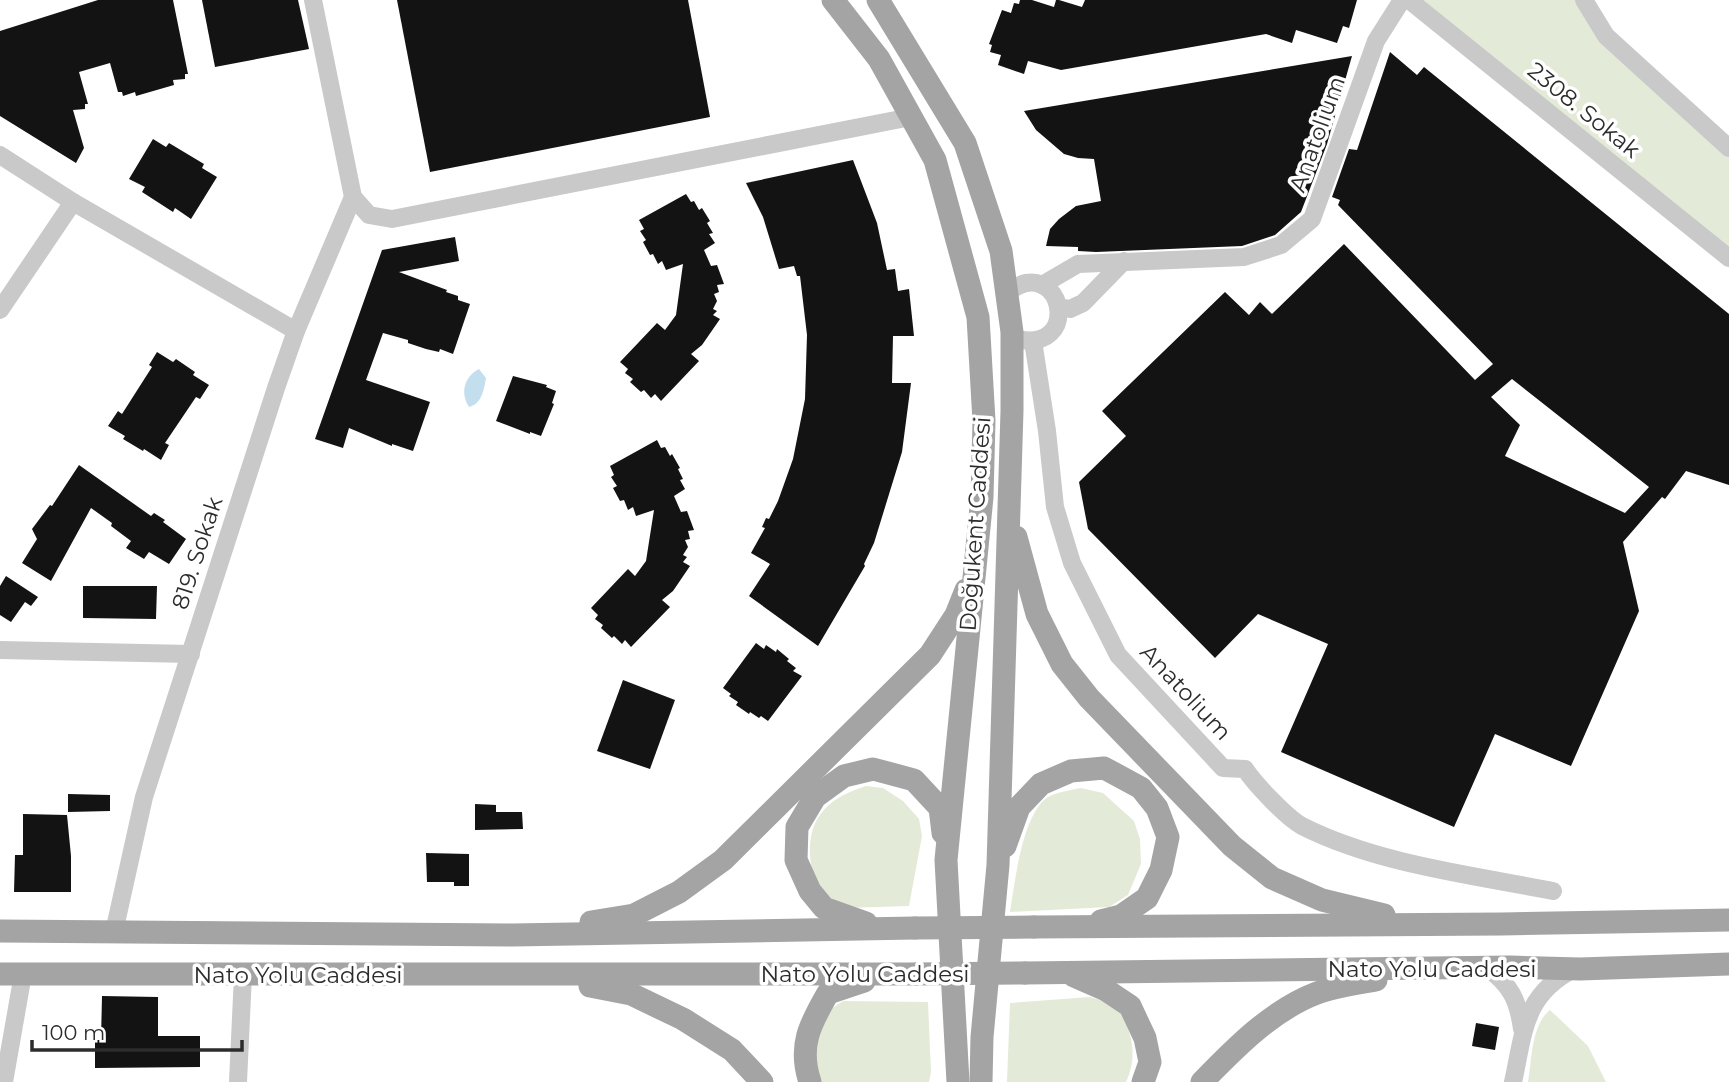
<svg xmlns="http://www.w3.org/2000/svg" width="1729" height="1082" font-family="Montserrat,sans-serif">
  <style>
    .green { fill: #e3ebd8 }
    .water { fill: #c3deed }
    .building { fill: #131313; fill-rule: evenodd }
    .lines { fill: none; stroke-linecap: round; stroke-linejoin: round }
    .minor { stroke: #c9c9c9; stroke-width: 18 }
    .major { stroke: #a4a4a4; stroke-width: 23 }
    .major-bridge { stroke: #a4a4a4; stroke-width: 23 }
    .labels { text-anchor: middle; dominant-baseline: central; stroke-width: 7; stroke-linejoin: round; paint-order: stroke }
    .street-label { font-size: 23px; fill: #2c2c2c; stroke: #fff }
  </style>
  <rect width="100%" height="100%" fill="#fff"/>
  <g class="green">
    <path d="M1409,0H1584L1606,36L1729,148V258Z"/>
    <path d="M866,786L883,788L903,801L919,819L922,836L909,906L843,908C835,901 825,894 819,886C812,879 811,865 810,855C808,815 831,797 866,786Z"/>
    <path d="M1081,788L1103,793L1134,821L1140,839L1141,864L1128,895L1109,907L1010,912C1015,882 1022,814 1048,797C1057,792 1071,790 1081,788Z"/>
    <path d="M1090,997L1117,1005C1131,1030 1139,1054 1126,1082H1007L1010,1003Z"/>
    <path d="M843,1001L928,1002L931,1072L929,1082H818L811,1049L823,1014Z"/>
    <path d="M1550,1010L1588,1046L1606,1082H1528C1532,1060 1531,1025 1550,1010Z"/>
  </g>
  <path class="water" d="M479,369L486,378C484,389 482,404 469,407C460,393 464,377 479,369Z"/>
  <g class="building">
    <path d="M98,0H173L188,74H185V79L173,80L174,85L136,96L135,92L123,96L122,92H118L110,63L79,72L88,104H85V109L73,110L84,148L76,163L0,116V31Z"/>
    <path d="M202,0H298L309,49L215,67Z"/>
    <path d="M397,0H688L710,117L430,172Z"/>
    <path d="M1020,0H1032L1054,7L1056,0H1059L1082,7L1085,0H1357L1349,28L1343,26L1337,43L1296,30L1292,43L1266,34L1061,70L1028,61L1024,74L998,65L1001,55L990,52L992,45L989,44L1002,10L1011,13L1014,3L1019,4Z"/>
    <path d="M1390,52L1417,75L1424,67L1729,314V485L1686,471L1665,499L1662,497L1623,542L1639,611L1571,766L1495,734L1454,827L1281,752L1328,644L1258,614L1215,658L1088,529L1079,482L1126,436L1102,411L1225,292L1249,315L1260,302L1272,314L1344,244L1475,380L1493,364L1338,205L1340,200L1332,197L1349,149L1357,150ZM1512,379L1649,487L1625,513L1505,456L1520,425L1491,397Z"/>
    <path d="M1352,56L1327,144L1301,212L1275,235L1242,246L1096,252L1078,251V247L1046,246L1050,229L1059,219L1076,206L1101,201L1094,159L1078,158L1064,154L1036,130L1024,111Z"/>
    <path d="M153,139L166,147L169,143L204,164L202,168L217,177L191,219L175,208L173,212L142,192L145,187L129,179Z"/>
    <path d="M853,160L877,223L887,270L895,269L898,291L909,289L914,336H893L892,383H911L902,452L874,543L864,564L865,566L818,646L749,596L770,564L751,553L765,528L762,527L766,518L769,519L778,501L793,459L805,399L807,335L800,276H797L794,266L779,269L763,217L746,183Z"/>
    <path d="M686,194L691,202L694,201L699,210L702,208L710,221L707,223L713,233L709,234L715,243L704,250L711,266L717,265L724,284L717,285L719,292L714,294L717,301L713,309L717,311L713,315L720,319L702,345L691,354L699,361L661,401L655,394L651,398L644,390L641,392L630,382L633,379L625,373L628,369L620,362L657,323L665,330L676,315L683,264L666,270L662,261L658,264L653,254L650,255L643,242L646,240L640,231L644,229L639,220Z"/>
    <path d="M455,237L459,261L399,272L447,290L446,292L458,296V300L470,304L453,354L440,349L439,352L426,349L408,343V340L383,333L366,380L430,402L413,451L392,444V446L349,428L343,448L315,439L382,250Z"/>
    <path d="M157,352L173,362L176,359L195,372L193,375L209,385L200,399L196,397L165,443L169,445L161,460L144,449L143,451L123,439L125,436L108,426L118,411L122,414L152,367L149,365Z"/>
    <path d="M513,376L547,385L546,387L556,391L552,403L554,404L541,436L530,432V434L496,421Z"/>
    <path d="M657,440L661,448L665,447L670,456L672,454L680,468L678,469L683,479L680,480L685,489L674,496L681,512L687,511L694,530L688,531L690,539L685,540L688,547L683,555L687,557L683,562L690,566L673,591L662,600L670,607L631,647L625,640L622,644L614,636L612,638L601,628L603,625L595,619L598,615L591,608L628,569L635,576L646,561L654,510L636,516L633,507L628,510L624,500L620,501L613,488L617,486L611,477L614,475L610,466Z"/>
    <path d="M79,465L151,516L154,513L165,520L163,522L186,539L169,564L149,552L144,559L126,548L131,541L111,526L112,523L91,508L51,581L22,563L37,539L32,529L50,505L52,506Z"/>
    <path d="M6,576L38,597L31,606L25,602L11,622L0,615V586Z"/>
    <path d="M83,586H157L156,619L83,618Z"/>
    <path d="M756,643L764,649L766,645L776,652L777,649L789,659L787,661L796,668L793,671L802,676L768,721L761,716L759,718L750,712L749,714L736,705L738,702L729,696L731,694L723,688Z"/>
    <path d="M623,680L675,700L650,769L597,751Z"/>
    <path d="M68,794L110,795V811L68,812Z"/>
    <path d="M475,804L496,805V812H522L523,829L475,830Z"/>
    <path d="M23,814L67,815L71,856V892H14L15,855H23Z"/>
    <path d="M426,853L469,854V886H454V882H427Z"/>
    <path d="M102,996L158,997V1036H200V1067L95,1068V1040H101Z"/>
    <path d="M1476,1023L1499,1027L1495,1050L1472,1046Z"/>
  </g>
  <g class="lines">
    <g class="minor">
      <path d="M313,0L353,197L369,215L392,219L911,117"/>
      <path d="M1409,0L1729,258"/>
      <path d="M1584,0L1606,36L1729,148"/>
      <path d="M0,155L73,202L296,331"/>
      <path d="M1042,285L1078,264L1244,257L1281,245L1312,219L1376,41L1402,0"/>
      <path d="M1006,292C1013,289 1020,284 1026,283C1065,276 1075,347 1022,340"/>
      <path d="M1059,307L1070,309L1083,303L1124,261"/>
      <path d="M0,310L73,202"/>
      <path d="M1033,341L1047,431L1055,507L1072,563L1118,655L1223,768L1245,769C1255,784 1287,818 1302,826C1377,864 1472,875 1553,891"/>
      <path d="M0,650L191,654"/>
      <path d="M114,932L144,797L276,388L296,331L353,197"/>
      <path d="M1486,967C1511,985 1518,1000 1522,1029"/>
      <path d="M4,1082L23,974"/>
      <path d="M238,1082L243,975"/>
      <path d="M1513,1082C1524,1033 1523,995 1574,969"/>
    </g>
    <g class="major">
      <path d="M833,0L879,59L935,160L978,317L984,421L982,497L946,860L958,1082"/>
      <path d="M878,0L965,143L1001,251L1012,332V411L998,865L982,1037L981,1082"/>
      <path d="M1016,537L1037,614L1062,664L1089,698L1232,846L1272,878L1322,900L1384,915"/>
      <path d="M1005,846L1019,807L1041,784L1071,771L1104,768L1141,788L1157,808L1168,837L1161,870L1147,898L1121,916L1101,921"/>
      <path d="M591,922L634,915L679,892L723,860L930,655L956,615L966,590"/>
      <path d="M866,923L824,908L810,891L796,860L797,827L815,797L844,776L873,769L914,780L940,808L943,833"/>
      <path d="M1034,927L1502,924L1729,920"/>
      <path d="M0,931L513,935L915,928"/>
      <path d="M1025,973L1510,967L1580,969L1729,964"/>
      <path d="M0,974H916"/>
      <path d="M1074,976L1106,990L1130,1006L1145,1038L1150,1062L1143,1082"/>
      <path d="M590,986L631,994L683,1019L732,1050L762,1082"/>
      <path d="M810,1082C798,1046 810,1024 828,993L864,981"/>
      <path d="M1202,1082C1235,1048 1272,1010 1317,993C1335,986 1356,983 1376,980"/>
    </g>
    <g class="major-bridge">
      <path d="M915,928L1034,927"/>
      <path d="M916,974L1025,973"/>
    </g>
  </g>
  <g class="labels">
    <g class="street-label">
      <text transform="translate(1584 110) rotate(39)">2308. Sokak</text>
      <text transform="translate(1317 134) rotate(-70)">Anatolium</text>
      <text transform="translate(975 524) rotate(-86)">Doğukent Caddesi</text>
      <text transform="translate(197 553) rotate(-72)">819. Sokak</text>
      <text transform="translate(1186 692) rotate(47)">Anatolium</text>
      <text x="1432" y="969">Nato Yolu Caddesi</text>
      <text x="865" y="974">Nato Yolu Caddesi</text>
      <text x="298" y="975">Nato Yolu Caddesi</text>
    </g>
  </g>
  <path d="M32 1040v10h210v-10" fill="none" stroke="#2c2c2c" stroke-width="3.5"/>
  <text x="42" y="1040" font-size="21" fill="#2c2c2c" stroke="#ffffff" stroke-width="5" paint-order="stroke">100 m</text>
</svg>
